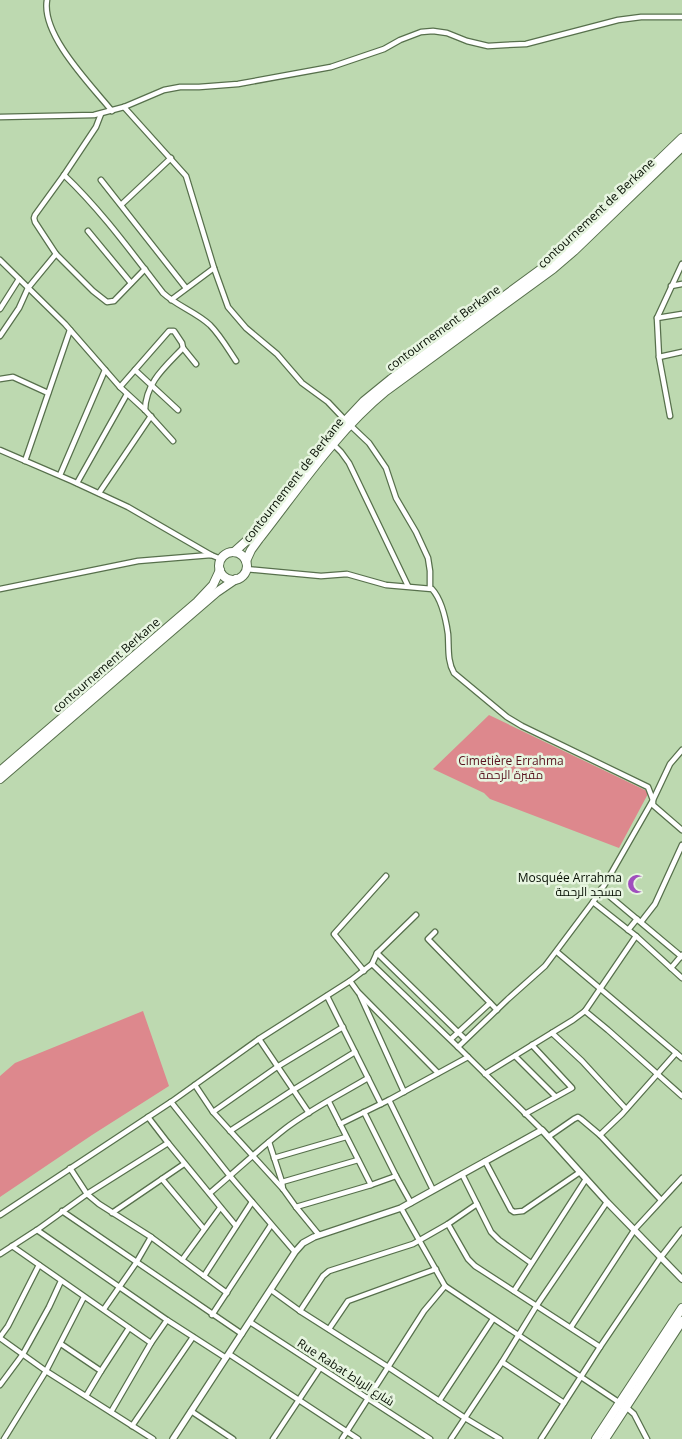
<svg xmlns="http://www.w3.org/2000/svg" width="682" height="1439" font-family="'Open Sans',Cairo,sans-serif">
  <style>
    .green { fill: #dd888d }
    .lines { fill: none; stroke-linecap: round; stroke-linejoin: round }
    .minor-casing { stroke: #57704c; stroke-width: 7 }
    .tertiary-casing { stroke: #57704c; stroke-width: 8 }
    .trunk-casing { stroke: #57704c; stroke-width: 10 }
    .minor { stroke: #fff; stroke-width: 4.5 }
    .tertiary { stroke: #fff; stroke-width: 5.5 }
    .trunk { stroke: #fff; stroke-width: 8 }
    .labels { text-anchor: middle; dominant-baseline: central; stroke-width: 5; stroke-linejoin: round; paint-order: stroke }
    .street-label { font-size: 12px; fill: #071004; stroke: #e7f5e0 }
    .park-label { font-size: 12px; fill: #59131f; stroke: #e7f5e0 }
    .poi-label { font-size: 12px; fill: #071004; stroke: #e7f5e0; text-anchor: end }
  </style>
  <rect width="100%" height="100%" fill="#bdd9b0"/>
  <g class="green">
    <path d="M489,715L649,792L619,848L490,799L484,793L433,769Z"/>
    <path d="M143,1011L169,1086L92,1135L0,1197V1076L15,1063Z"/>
  </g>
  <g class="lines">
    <g class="minor-casing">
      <g id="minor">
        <path d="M47,0C41,35 91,85 112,111"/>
        <path d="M124,107L186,176L214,268L228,307L246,328L277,354L302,383L328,402L345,420"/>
        <path d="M0,117L94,115L124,107L164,90L180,87H199L238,84L331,67L384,49L400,40L421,32L433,31L447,33L467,41L488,46L505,45L526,44L618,20L641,17H682"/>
        <path d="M64,175C101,210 132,253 163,293C177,306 196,312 210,325C220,335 228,349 236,361"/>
        <path d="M101,180L186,288"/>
        <path d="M122,204L171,158"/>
        <path d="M88,231L131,283"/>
        <path d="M56,254L93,291L107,302L114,301L145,269"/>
        <path d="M0,260L65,324L120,387L145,410L173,441"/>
        <path d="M671,286L682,284"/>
        <path d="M171,300L214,268"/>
        <path d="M0,309L19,279"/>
        <path d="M657,318L682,314"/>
        <path d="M0,336L19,308L28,288L56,254L35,222L34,218L35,215L64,175L96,127L101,114"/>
        <path d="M659,357L682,352"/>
        <path d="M135,370L178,410"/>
        <path d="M0,379L13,377L48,393"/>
        <path d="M120,387L169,331H174L182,343L183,348"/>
        <path d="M145,410C146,382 165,367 183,348L196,364"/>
        <path d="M670,416L659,357L657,318L682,264"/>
        <path d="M350,425L369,443L386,468L396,498L416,532L428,558L430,571V588"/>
        <path d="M333,444L341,452L349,463L408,586"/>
        <path d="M0,450L72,481L128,507L211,555"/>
        <path d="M25,461L70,330"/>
        <path d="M60,475L105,370"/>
        <path d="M77,483L127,394"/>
        <path d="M99,493L151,416"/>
        <path d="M246,569L321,576L347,574L386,585L432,589C442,600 446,620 448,634C449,647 447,661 454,673L507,717L522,726L648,787L653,800V805L682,830"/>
        <path d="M0,589L138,561L211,555L221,559"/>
        <path d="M601,889L682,957"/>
        <path d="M593,902L605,884L653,800L670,764L682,750"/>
        <path d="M641,922L655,904L682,845"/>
        <path d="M628,930L637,919"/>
        <path d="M435,932L428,939L497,1010"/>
        <path d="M557,952L682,1058"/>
        <path d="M377,953L465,1039"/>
        <path d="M372,964L458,1047L542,1130"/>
        <path d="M671,968L682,955"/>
        <path d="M364,971L334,934L386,876"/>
        <path d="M350,981L358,992L438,1073"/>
        <path d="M360,995L404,1092"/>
        <path d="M327,996L381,1104"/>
        <path d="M585,1011L608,1030L682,1096"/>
        <path d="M552,1033L582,1061L626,1109"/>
        <path d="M259,1039L309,1113"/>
        <path d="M451,1039L490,1003"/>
        <path d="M458,1047L508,999L545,966L593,902L636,936L682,978"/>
        <path d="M515,1056L555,1096"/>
        <path d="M485,1074L573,1020L585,1011L636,936"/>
        <path d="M195,1085L213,1112L283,1189L296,1207L319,1235"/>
        <path d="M389,1100L433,1190"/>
        <path d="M171,1102L230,1176L295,1252"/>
        <path d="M329,1102L371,1185"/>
        <path d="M213,1112L277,1067L343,1027"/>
        <path d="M364,1112L396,1176L411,1203"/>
        <path d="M525,1114L572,1088L532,1045"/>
        <path d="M148,1117L168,1143L236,1226"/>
        <path d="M340,1124L389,1100L468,1057"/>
        <path d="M230,1131L293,1090L355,1052"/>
        <path d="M600,1135L622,1114L676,1053"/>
        <path d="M548,1137L574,1119L578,1117L581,1119L600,1135L661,1200"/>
        <path d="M269,1142L282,1182"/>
        <path d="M274,1158L346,1137"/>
        <path d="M485,1161L511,1210L514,1212L523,1211L580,1172"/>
        <path d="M70,1168L87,1194L99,1204L151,1237L227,1293"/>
        <path d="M462,1174L491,1232L499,1240L531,1263"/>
        <path d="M162,1179L204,1229"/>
        <path d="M283,1189L282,1182L358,1160"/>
        <path d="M210,1193C235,1172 259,1149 286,1128C311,1109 341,1094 368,1078"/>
        <path d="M296,1207L371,1185L396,1176"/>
        <path d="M401,1208L445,1286L626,1407L634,1414L647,1439"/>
        <path d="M62,1211L242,1334"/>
        <path d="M112,1213L184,1164"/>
        <path d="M0,1215L171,1102L259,1039L350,981L372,964L377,953L416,915"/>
        <path d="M448,1224L468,1259L475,1266L600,1347"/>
        <path d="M37,1230L167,1320L226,1358"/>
        <path d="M12,1246L151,1343"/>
        <path d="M0,1254L37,1230L87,1194L168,1143"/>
        <path d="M182,1260L220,1208"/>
        <path d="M204,1276L252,1202"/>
        <path d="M271,1290L300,1311L388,1367L465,1418L500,1439"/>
        <path d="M514,1291L586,1179"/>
        <path d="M104,1309L136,1263L151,1237"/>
        <path d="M300,1311L323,1276L329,1271L413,1244L448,1224L477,1204"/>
        <path d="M212,1315L271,1225"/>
        <path d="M250,1322L430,1439"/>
        <path d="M571,1327L635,1229L682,1178"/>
        <path d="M329,1329L348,1301L436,1269"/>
        <path d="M0,1337L8,1326L39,1265"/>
        <path d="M0,1338L46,1371L153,1439"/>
        <path d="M61,1344L101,1371"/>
        <path d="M229,1354L358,1439"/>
        <path d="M502,1362L564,1403"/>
        <path d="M0,1385L23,1354L49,1307L61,1281"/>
        <path d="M86,1396L101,1371L129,1328"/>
        <path d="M439,1401L493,1319"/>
        <path d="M191,1411L233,1439"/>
        <path d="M111,1412L151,1343L167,1320"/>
        <path d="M132,1426L193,1337"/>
        <path d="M4,1439L46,1371L84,1297"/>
        <path d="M273,1439L320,1368"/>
        <path d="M342,1439L424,1311L445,1286"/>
        <path d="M451,1439L502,1362L537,1305L607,1202"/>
        <path d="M541,1439L600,1347L661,1257L682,1230"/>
      </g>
    </g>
    <g class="tertiary-casing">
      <path id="tertiary" d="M173,1439L295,1252L303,1243L314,1237L401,1208L542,1130L607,1202L682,1279"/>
    </g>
    <g class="trunk-casing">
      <g id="trunk">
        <path d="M234,552L253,535L333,434L364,401L391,379L548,264L570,246L682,138"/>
        <circle cx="233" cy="566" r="14"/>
        <path d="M246,561L251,550L259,539C299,488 336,432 386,391L553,269L574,251L682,147"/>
        <path d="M0,771L197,602L213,585L220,570"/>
        <path d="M0,779L217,592L236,579"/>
        <path d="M596,1439L682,1308"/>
        <path d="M605,1439L682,1321"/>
      </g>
    </g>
    <use href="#minor" class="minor"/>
    <use href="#tertiary" class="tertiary"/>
    <use href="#trunk" class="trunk"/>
  </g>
  <defs>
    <g id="mosque-bare" transform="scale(1.5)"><path d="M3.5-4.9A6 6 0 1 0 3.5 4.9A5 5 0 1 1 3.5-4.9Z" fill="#a04ebd" stroke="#e7f5e0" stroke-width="2.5" paint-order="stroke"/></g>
  </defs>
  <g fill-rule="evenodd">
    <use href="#mosque-bare" x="637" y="884"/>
  </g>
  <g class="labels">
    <g class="street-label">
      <text transform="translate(596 213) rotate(-43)">contournement de Berkane</text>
      <text transform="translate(443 328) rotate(-36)">contournement Berkane</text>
      <text transform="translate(293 480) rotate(-52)">contournement de Berkane</text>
      <text transform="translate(106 665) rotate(-41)">contournement Berkane</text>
      <text transform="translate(346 1372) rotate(33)">Rue Rabat شارع الرباط</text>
    </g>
    <g class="park-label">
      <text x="511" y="760">Cimetière Errahma<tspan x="511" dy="14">مقبرة الرحمة</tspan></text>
    </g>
    <g class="poi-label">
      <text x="622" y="877">Mosquée Arrahma<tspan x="622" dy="14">مسجد الرحمة</tspan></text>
    </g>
  </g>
</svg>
